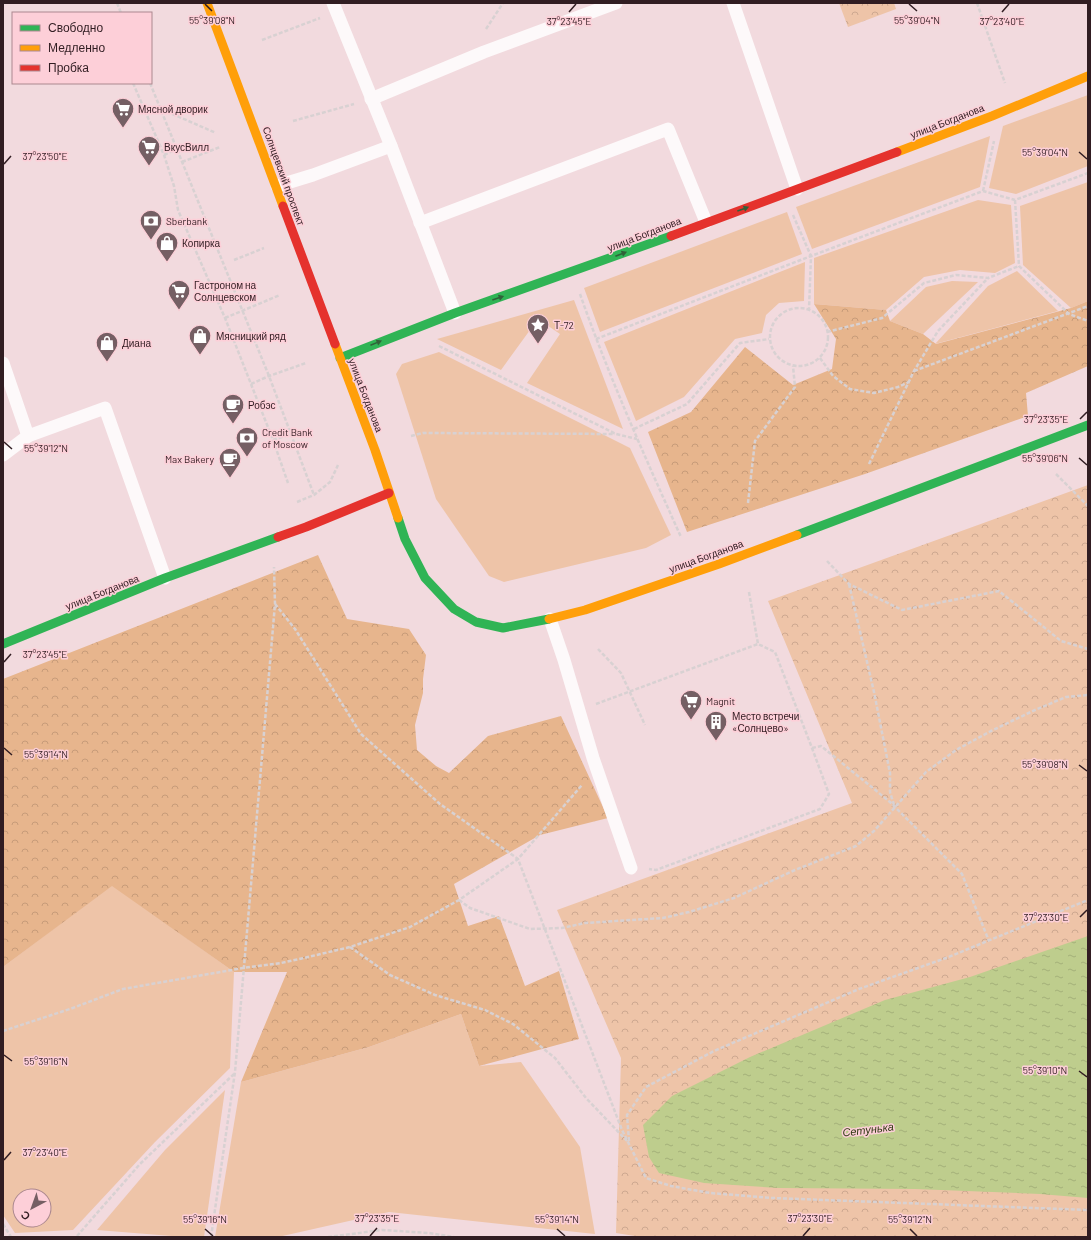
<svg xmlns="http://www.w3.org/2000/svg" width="1091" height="1240" font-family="Barlow,sans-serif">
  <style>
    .green { fill: #eec4a8; fill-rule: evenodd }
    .forest { fill: url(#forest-crowns) }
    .park { fill: url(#park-crowns) }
    .water { fill: url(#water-ripples) }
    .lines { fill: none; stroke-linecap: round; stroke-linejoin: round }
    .path { stroke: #d8d1d2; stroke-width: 2.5; stroke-dasharray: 4 2; stroke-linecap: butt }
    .lane { stroke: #fdf9fa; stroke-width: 13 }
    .fast { stroke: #30b455; stroke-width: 9 }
    .slow { stroke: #ff9f0a; stroke-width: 9 }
    .jam { stroke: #e5322d; stroke-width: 9 }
    .oneway { fill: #316139 }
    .ticks { fill: none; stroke: #311d22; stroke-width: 1.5 }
    .labels { text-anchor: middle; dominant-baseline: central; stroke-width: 3; stroke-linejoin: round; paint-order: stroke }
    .poi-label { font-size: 10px; fill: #311d22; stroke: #fdcfd8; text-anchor: start }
    .street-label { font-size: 10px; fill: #311d22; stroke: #fdcfd8 }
    .water-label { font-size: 11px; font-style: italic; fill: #2c3811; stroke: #fdcfd8 }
    .ticks-label { font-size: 10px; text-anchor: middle; fill: #311d22; stroke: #fdcfd8; stroke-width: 3; stroke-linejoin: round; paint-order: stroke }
  </style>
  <defs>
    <pattern id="forest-crowns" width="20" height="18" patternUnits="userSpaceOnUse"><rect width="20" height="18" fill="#e7b58d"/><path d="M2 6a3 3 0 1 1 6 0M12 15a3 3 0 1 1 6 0" fill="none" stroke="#c79b79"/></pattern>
    <pattern id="park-crowns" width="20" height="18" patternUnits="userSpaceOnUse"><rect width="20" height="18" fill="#eec4a8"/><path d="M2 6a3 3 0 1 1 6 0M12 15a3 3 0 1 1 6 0" fill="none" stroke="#cda890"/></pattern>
    <pattern id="water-ripples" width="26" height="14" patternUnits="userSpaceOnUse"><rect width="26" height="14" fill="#becd8d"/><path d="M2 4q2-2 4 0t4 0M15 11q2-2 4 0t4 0" fill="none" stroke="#a4b079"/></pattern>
  </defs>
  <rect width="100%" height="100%" fill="#f2dade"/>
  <g class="green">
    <path d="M1088,95V166L1016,194L989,188L1003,126Z"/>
    <path d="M990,136L980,187L812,249L796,207Z"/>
    <path d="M1088,182V301L1071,308L1023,265L1020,206Z"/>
    <path d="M978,200L1011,205L1015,263L995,273L960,270L924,277L886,310L814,304V258Z"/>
    <path d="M787,212L802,254L600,332L584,288Z"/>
    <path d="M805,262L804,301L779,303L766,315L762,333L735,339L684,397L636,421L604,342Z"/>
    <path d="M1017,271L1058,311L935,344L988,286Z"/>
    <path d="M952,281L978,282L923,334L890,321L926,287Z"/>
    <path d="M574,300L623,429L527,383L560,334L538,319L501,370L437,339Z"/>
    <path d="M439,352L630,448L671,535L646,548L504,582L489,576L436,499L396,374L402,364Z"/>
    <path d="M112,885L234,972L230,1068L155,1142L73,1230L15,1233L3,1215V967ZM20,1196H44V1220H20Z"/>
    <path d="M461,1014L479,1066L521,1062L580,1147L595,1234L389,1212L278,1237H215L241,1082L369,1047Z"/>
    <path d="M225,1090L204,1237H184L97,1230L165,1150Z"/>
  </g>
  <g class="forest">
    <path d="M1088,301V366L1026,393L1028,416L865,474L687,532L648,432L691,412L745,347L793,385L832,369L836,339L814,304L886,310L890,321L923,334L936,344L1071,308Z"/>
    <path d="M318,555L347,619L409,629L426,655L423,679V693L415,725L417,750L436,766L449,773L488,736L561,716L608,818L540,835L454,884L468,926L499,916L525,986L559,971L579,1039L479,1066L461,1014L369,1047L241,1082L287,972H234L112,886L3,967V679Z"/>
  </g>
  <g class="park">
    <path d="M839,3H894L896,9L848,27Z"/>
    <path d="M1088,485V1237H641L616,1233L621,1058L557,910L852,803L768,601Z"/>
  </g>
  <path class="water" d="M1088,936V1198L1040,1194L915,1189L778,1188L704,1183L659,1173L649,1157L643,1125L672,1096L750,1057L885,1000L970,977Z"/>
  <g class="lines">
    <g class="path">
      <path d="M117,3L121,13"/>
      <path d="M977,3L1005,83"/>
      <path d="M486,29L503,3"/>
      <path d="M262,40L320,18"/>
      <path d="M133,83L164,155L174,186L178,210L225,318L273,440L288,483"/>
      <path d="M150,83L269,376L314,495"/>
      <path d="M161,109L216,133"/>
      <path d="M293,121L354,104"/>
      <path d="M164,155L177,149"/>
      <path d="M182,162L220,147"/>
      <path d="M983,191L994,141"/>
      <path d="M1015,200L1019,266L1069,314L1088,321"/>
      <path d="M793,215L811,256L809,310"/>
      <path d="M195,247L213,240"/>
      <path d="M234,260L264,248"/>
      <path d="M580,294C609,377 645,457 681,537"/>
      <circle cx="799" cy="337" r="29"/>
      <path d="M225,318L280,295"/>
      <path d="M827,332L882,318L924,283L956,275L988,278L1019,266"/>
      <path d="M596,339L811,256L983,191L1015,200L1088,173"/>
      <path d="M439,346L616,434L637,439"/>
      <path d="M820,358L833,376L850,389L874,393L898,387L909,382"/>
      <path d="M914,371L1088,306"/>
      <path d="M251,384L269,376L306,363"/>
      <path d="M634,429L687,404L740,343L769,339"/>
      <path d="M411,436L423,433L615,434"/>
      <path d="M273,440L291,434"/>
      <path d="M869,464L914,371L938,331L988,278"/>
      <path d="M1056,474L1088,506"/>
      <path d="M297,502L314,495L330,482L338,465"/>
      <path d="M748,503L755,441L795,387L793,366"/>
      <path d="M827,561L849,584L902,610L999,591L1061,641L1088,649"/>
      <path d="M849,584L874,692L890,773V792L894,805"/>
      <path d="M749,592L758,644"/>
      <path d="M275,604L295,629L361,734L440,804L518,859L622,1130L646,1178L671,1186L710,1193L772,1198L1088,1210"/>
      <path d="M598,649L621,673L645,725"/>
      <path d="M596,704L758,644L775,652L812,748L829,794L820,809L656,870L649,869"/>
      <path d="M812,748L821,746L890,802L962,874L989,941"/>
      <path d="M459,900L470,908L530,929L562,928L585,923L663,918L689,912L734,898L795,870L856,846L874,831L926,772L956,750L991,731L1035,710L1066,697L1088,695"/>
      <path d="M350,947L390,975L435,995L485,1010L513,1024L555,1058L586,1098L627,1141"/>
      <path d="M3,1031L70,1009L123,989L243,968L281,963L304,958L350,947L410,927L459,900L518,859L582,785"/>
      <path d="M629,1141L627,1115L646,1087L714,1051L859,989L946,958L1088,900"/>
      <path d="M3,1224L11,1237"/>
      <path d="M77,1236L140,1164L235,1073"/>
      <path d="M211,1237L235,1072L275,604L274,567"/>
      <path d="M328,1237L382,1230L429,1233L454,1237"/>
    </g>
    <g class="lane">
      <path d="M333,3L391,146L455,313"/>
      <path d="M733,3L797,189"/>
      <path d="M371,99L484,52L616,3"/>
      <path d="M277,186L313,175L391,146"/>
      <path d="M420,223L668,129L706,222"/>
      <path d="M3,363L28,436"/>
      <path d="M3,455L28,436L105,408L165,578"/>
      <path d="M550,619L564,660L593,758L631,868"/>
    </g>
    <g class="fast">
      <path d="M340,358L455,313L671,236"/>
      <path d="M398,518L405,539L425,578L454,609L476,622L503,628L549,619"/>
      <path d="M797,535L1088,425"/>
      <path d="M3,644L165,578L278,537"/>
    </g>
    <g class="slow">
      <path d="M207,3L283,206"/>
      <path d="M897,152L992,116L1088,76"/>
      <path d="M335,344L375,450L398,518"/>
      <path d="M549,619L585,610L719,564L797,535"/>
    </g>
    <g class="jam">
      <path d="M283,206L335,344"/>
      <path d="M671,236L897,152"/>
      <path d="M278,537L306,527L389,493"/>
    </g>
  </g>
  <defs><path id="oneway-solid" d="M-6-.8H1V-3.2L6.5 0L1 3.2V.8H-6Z"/></defs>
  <g class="oneway">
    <use href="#oneway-solid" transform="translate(743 209) rotate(-20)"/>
    <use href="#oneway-solid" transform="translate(621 254) rotate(-21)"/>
    <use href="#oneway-solid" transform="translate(498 298) rotate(-19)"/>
    <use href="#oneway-solid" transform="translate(376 343) rotate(-22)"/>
  </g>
  <path class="ticks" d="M205,4L212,11M909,4L917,11M569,12L576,4M1002,12L1009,4M1079,152L1087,159M4,164L11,156M1080,419L1087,412M4,442L12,449M1079,458L1087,465M4,662L11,654M4,748L12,755M1079,765L1087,771M1080,917L1087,910M4,1055L12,1061M1079,1071L1087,1077M4,1160L11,1152M205,1229L213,1236M557,1229L565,1236M910,1229L917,1236M370,1236L377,1228M803,1236L810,1228"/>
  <defs>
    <g id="supermarket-pin" transform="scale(1.15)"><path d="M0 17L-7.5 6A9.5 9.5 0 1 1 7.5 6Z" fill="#755f64" stroke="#fdcfd8"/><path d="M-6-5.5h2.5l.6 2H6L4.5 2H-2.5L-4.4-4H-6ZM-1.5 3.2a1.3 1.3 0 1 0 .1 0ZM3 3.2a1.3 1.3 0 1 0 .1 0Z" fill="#fff"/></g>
    <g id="bank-pin" transform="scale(1.15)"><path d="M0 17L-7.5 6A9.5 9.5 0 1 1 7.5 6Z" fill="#755f64" stroke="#fdcfd8"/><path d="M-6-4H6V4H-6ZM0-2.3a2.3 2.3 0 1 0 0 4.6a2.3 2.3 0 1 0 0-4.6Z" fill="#fff"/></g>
    <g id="shop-pin" transform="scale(1.15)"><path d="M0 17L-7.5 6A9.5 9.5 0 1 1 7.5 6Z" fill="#755f64" stroke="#fdcfd8"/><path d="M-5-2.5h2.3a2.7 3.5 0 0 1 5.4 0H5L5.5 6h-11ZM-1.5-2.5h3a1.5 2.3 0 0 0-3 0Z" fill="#fff"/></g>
    <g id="sight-pin" transform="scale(1.15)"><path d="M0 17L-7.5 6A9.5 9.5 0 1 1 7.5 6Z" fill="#755f64" stroke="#fdcfd8"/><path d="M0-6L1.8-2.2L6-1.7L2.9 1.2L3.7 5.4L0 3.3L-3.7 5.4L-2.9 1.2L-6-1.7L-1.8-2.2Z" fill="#fff"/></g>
    <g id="cafe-pin" transform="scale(1.15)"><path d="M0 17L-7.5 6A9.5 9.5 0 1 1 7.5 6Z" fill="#755f64" stroke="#fdcfd8"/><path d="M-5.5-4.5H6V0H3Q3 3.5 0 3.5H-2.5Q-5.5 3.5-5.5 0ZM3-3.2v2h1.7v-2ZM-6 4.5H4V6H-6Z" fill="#fff"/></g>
    <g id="building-pin" transform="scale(1.15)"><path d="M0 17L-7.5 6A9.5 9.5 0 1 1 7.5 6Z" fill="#755f64" stroke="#fdcfd8"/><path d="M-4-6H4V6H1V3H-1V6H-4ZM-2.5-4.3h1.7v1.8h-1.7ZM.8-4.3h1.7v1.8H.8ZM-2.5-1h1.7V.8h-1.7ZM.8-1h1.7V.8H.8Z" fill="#fff"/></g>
  </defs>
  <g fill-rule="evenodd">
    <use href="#supermarket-pin" x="123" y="109"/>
    <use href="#supermarket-pin" x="149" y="147"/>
    <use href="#bank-pin" x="151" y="221"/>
    <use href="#shop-pin" x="167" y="243"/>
    <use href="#supermarket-pin" x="179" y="291"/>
    <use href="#sight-pin" x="538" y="325"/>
    <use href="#shop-pin" x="200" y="336"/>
    <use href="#shop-pin" x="107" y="343"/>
    <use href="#cafe-pin" x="233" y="405"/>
    <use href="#bank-pin" x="247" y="438"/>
    <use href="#cafe-pin" x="230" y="459"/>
    <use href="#supermarket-pin" x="691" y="701"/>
    <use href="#building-pin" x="716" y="722"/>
  </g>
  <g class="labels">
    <g class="poi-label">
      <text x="138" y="109">Мясной дворик</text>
      <text x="164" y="147">ВкусВилл</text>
      <text x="166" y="221">Sberbank</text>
      <text x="182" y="243">Копирка</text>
      <text x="194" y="285">Гастроном на<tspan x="194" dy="12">Солнцевском</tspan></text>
      <text x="554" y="325">Т-72</text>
      <text x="216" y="336">Мясницкий ряд</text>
      <text x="122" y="343">Диана</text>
      <text x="248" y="405">Робэс</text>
      <text x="262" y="432">Credit Bank<tspan x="262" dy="12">of Moscow</tspan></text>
      <text x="214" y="459" text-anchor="end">Max Bakery</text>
      <text x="706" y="701">Magnit</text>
      <text x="732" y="716">Место встречи<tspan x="732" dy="12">«Солнцево»</tspan></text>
    </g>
    <g class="street-label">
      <text transform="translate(947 121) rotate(-21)">улица Богданова</text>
      <text transform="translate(284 176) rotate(70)">Солнцевский проспект</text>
      <text transform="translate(644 234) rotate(-21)">улица Богданова</text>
      <text transform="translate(366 395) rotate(69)">улица Богданова</text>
      <text transform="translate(706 556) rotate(-20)">улица Богданова</text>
      <text transform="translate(102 592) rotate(-22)">улица Богданова</text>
    </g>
    <g class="water-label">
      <text transform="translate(868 1129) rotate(-7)">Сетунька</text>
    </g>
  </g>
  <g class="ticks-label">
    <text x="212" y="24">55°39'08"N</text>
    <text x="917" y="24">55°39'04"N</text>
    <text x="1002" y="25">37°23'40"E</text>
    <text x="569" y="25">37°23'45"E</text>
    <text x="1045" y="156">55°39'04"N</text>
    <text x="45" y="160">37°23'50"E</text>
    <text x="1046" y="423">37°23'35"E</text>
    <text x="46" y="452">55°39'12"N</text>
    <text x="1045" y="462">55°39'06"N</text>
    <text x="45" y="658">37°23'45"E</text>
    <text x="46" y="758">55°39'14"N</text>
    <text x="1045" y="768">55°39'08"N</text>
    <text x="1046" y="921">37°23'30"E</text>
    <text x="46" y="1065">55°39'16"N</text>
    <text x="1045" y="1074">55°39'10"N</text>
    <text x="45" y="1156">37°23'40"E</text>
    <text x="377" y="1222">37°23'35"E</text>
    <text x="810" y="1222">37°23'30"E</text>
    <text x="205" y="1223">55°39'16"N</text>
    <text x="557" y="1223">55°39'14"N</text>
    <text x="910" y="1223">55°39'12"N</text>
  </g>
  <rect width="1091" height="1240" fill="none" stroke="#311d22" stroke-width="8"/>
  <rect x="12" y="12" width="140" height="72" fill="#fdcfd8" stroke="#ab888f"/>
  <rect x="20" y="25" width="20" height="6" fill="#30b455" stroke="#ab888f"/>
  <text x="48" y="32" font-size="12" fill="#311d22">Свободно</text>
  <rect x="20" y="45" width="20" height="6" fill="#ff9f0a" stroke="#ab888f"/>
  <text x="48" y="52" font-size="12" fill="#311d22">Медленно</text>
  <rect x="20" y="65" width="20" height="6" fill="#e5322d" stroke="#ab888f"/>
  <text x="48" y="72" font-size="12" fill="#311d22">Пробка</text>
  <g transform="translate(32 1208) rotate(221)"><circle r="19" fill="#fdcfd8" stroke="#ab888f"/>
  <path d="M0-3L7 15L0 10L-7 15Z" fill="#755f64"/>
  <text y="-6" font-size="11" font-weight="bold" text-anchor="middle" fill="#311d22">С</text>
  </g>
</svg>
